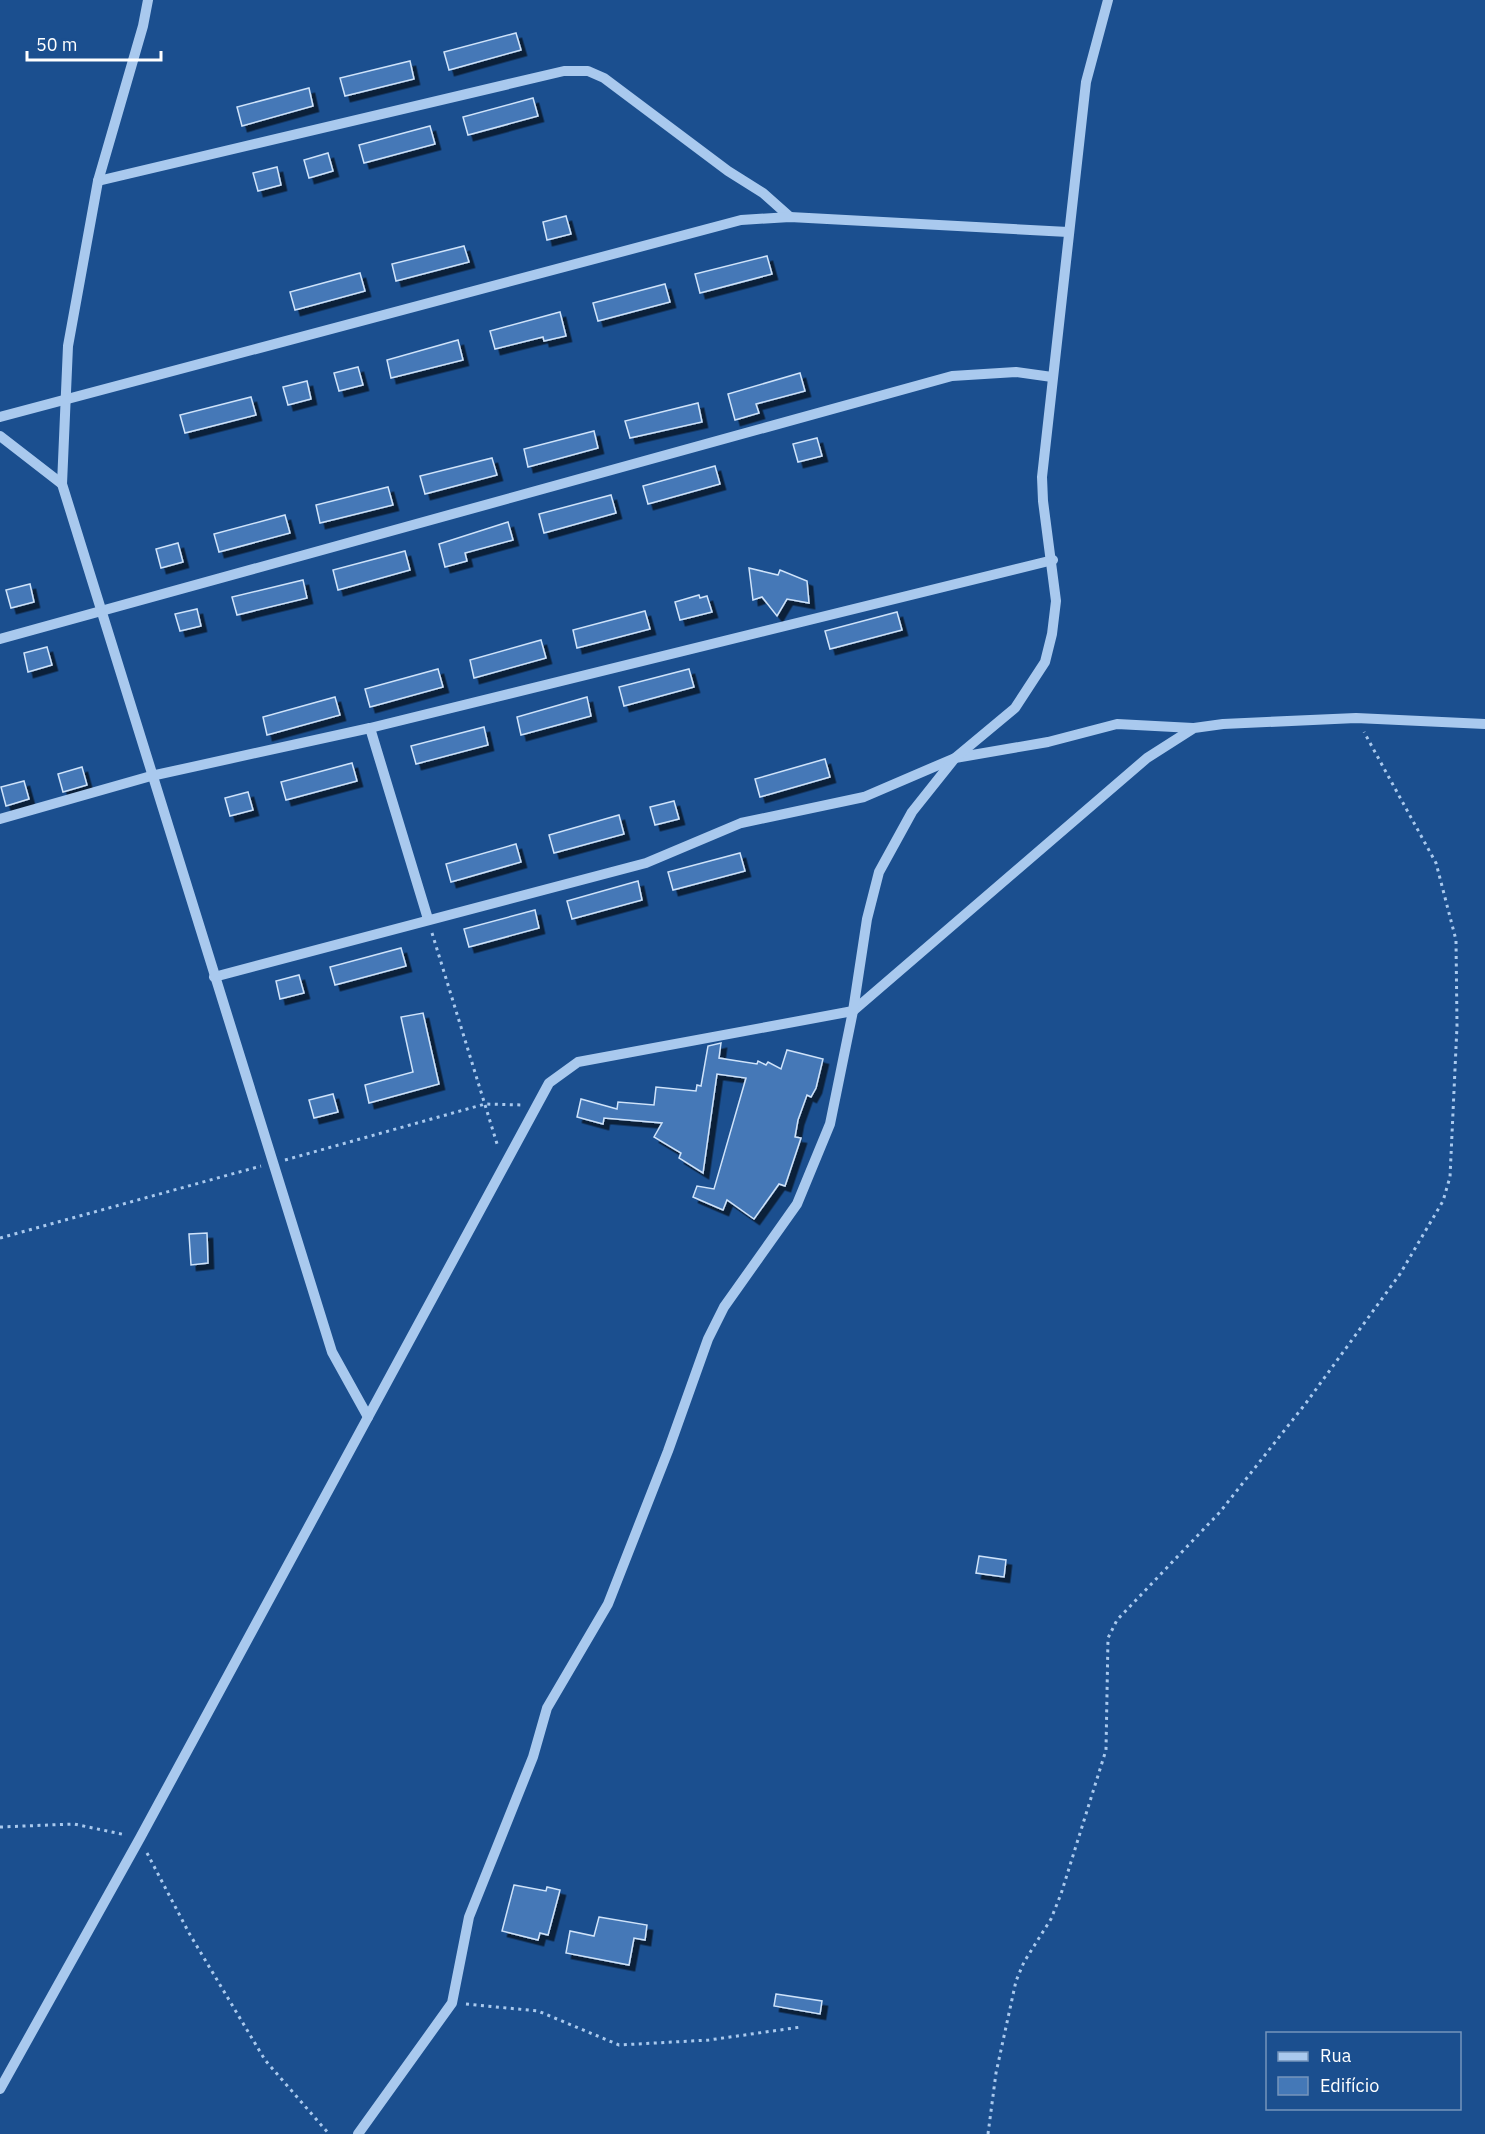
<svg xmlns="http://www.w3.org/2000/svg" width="1485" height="2134" font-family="'IBM Plex Sans',sans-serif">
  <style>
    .building { fill: #4478b7; stroke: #cfe3fa; stroke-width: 1.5; filter: url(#shadow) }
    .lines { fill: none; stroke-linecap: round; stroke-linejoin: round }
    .path { stroke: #a9c9ee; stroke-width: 3; stroke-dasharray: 3 4.5; stroke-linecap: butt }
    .minor { stroke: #a9c9ee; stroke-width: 10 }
  </style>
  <defs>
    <filter id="shadow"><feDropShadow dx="5.5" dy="5.5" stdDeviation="0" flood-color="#0009"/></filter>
  </defs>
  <rect width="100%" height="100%" fill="#1b4f8f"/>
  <g class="building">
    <path d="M516,33L521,50L449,70L444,52Z"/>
    <path d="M410,61L414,79L345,96L340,78Z"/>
    <path d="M309,88L313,106L242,126L237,107Z"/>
    <path d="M533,98L538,116L468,135L463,117Z"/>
    <path d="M430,126L435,144L364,163L359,145Z"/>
    <path d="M328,153L333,171L309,178L304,160Z"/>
    <path d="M277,167L281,185L258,191L253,173Z"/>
    <path d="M566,216L571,234L547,240L543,222Z"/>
    <path d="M464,246L469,262L396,281L392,264Z"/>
    <path d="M767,256L772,274L700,293L695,274Z"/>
    <path d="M360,273L365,291L295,310L290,292Z"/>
    <path d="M665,284L670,302L598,321L593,303Z"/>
    <path d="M560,312L566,336L544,341L543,337L495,349L490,331Z"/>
    <path d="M458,340L463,360L391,378L387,360Z"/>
    <path d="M358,367L363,385L339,391L334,373Z"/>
    <path d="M800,373L805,391L756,404L759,413L735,420L728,394Z"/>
    <path d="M307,381L311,399L288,405L283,387Z"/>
    <path d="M251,397L256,415L185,433L180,415Z"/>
    <path d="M698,403L702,422L630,438L625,421Z"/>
    <path d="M594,431L598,448L528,467L524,449Z"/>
    <path d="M817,438L822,456L798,462L793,444Z"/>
    <path d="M492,458L497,475L425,494L420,476Z"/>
    <path d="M715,466L720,484L648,504L643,486Z"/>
    <path d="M388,487L393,505L320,523L316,505Z"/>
    <path d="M611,495L616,513L544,533L539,514Z"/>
    <path d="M285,515L290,533L219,552L214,534Z"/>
    <path d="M508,522L513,540L465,553L467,561L445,567L439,544Z"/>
    <path d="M178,543L183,562L161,568L156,549Z"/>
    <path d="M405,551L410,570L338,590L333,570Z"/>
    <path d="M749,568L778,575L780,570L807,581L809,603L787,599L777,616L762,597L753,600Z"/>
    <path d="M303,580L307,598L237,615L232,597Z"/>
    <path d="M30,584L34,602L11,608L6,590Z"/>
    <path d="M699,595L700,598L707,596L712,612L680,620L675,602Z"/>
    <path d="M197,609L201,626L180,631L175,614Z"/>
    <path d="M645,611L650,629L577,648L573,630Z"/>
    <path d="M897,612L902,630L830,649L825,631Z"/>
    <path d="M541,640L546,658L474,678L470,660Z"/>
    <path d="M47,647L52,665L28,672L24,653Z"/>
    <path d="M438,669L443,687L370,707L365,689Z"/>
    <path d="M689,669L694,687L624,706L619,687Z"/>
    <path d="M335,697L340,715L267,735L263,717Z"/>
    <path d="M587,697L591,716L521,735L517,717Z"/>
    <path d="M484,727L488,745L416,764L411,746Z"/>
    <path d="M825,759L830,777L760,797L755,779Z"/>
    <path d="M352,763L357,781L286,800L281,782Z"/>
    <path d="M82,767L87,785L63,792L58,774Z"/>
    <path d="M24,781L29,799L6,806L1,787Z"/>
    <path d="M248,792L253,810L230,816L225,798Z"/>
    <path d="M674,801L679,819L655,825L650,807Z"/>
    <path d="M619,815L624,834L554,853L549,835Z"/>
    <path d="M516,844L521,862L451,882L446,864Z"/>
    <path d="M740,853L745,871L673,890L668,872Z"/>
    <path d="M638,881L642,900L572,919L567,901Z"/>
    <path d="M535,910L539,928L469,947L464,929Z"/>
    <path d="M401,948L406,966L335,985L330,967Z"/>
    <path d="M299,975L304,993L280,999L276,981Z"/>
    <path d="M423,1013L439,1084L369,1103L365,1085L413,1072L401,1017Z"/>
    <path d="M721,1043L719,1058L757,1064L758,1061L766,1065L768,1062L781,1069L787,1050L823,1059L816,1088L811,1097L807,1095L798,1120L795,1137L801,1138L785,1186L779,1184L754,1219L727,1200L723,1210L693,1197L697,1186L714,1189L746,1078L717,1074L703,1173L679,1158L681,1153L654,1137L662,1123L604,1118L603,1124L577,1117L581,1099L617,1109L618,1102L654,1105L656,1087L696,1091L697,1085L701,1086L708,1046Z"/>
    <path d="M333,1094L338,1112L314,1118L309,1100Z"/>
    <path d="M207,1233L208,1263L191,1265L189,1234Z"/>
    <path d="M979,1556L1006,1560L1004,1577L976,1573Z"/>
    <path d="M514,1885L546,1891L547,1887L560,1890L548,1935L540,1933L538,1940L502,1931Z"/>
    <path d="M599,1917L647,1925L645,1940L634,1938L629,1965L566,1953L570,1931L594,1936Z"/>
    <path d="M776,1994L822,2001L820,2014L774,2006Z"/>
  </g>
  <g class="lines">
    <g class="path">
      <path d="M432,933L498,1147"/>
      <path d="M285,1160L485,1104L523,1105"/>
      <path d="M0,1238L261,1166"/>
      <path d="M0,1827L74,1824L126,1835"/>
      <path d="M147,1853L189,1933L265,2060L329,2134"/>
      <path d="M466,2004L538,2011L619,2045L709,2040L801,2027"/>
      <path d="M988,2134L996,2073L1016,1981L1024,1962L1051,1919L1061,1894L1106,1750L1108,1638L1117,1620L1220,1512L1306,1403L1400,1274L1443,1201L1450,1177L1457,1026L1456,940L1436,863L1364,732"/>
    </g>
    <g class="minor">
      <path d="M148,0L143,26L98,181L68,346L62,484L332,1352L368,1417"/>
      <path d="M98,181L564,71H588L604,78L728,171L763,193L790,217"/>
      <path d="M0,417L741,220L790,217L1068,232"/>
      <path d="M0,436L62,484"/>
      <path d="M0,639L952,376L1016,372L1052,377"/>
      <path d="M370,728L428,919"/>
      <path d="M0,819L151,776L370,728L1053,560"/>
      <path d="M214,977L646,863L741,823L864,797L955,758L1048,742L1117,724L1193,728"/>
      <path d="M0,2089L140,1838L549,1083L578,1062L853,1011L1147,758L1194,728L1223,724L1356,718L1485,724"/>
      <path d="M358,2134L452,2003L469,1917L533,1757L547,1708L608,1604L668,1451L708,1339L724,1307L797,1204L830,1124L853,1011L867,919L879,872L912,812L955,758L1015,708L1045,662L1052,634L1056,601L1043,501L1042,477L1086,82L1108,0"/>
    </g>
  </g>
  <rect x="1266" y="2032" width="195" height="78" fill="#1b4f8f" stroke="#7695bc" stroke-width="1.5"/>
  <rect x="1278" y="2052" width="30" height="9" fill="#a9c9ee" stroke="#7695bc" stroke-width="1.5"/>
  <text x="1320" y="2062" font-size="18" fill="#ffffff">Rua</text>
  <rect x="1278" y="2077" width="30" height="18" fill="#4478b7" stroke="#7695bc" stroke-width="1.5"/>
  <text x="1320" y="2092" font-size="18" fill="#ffffff">Edifício</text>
  <path d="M27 51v9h134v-9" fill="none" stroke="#ffffff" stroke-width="3"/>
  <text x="36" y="51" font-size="18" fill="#ffffff" stroke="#1b4f8f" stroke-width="4.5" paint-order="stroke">50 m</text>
</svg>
